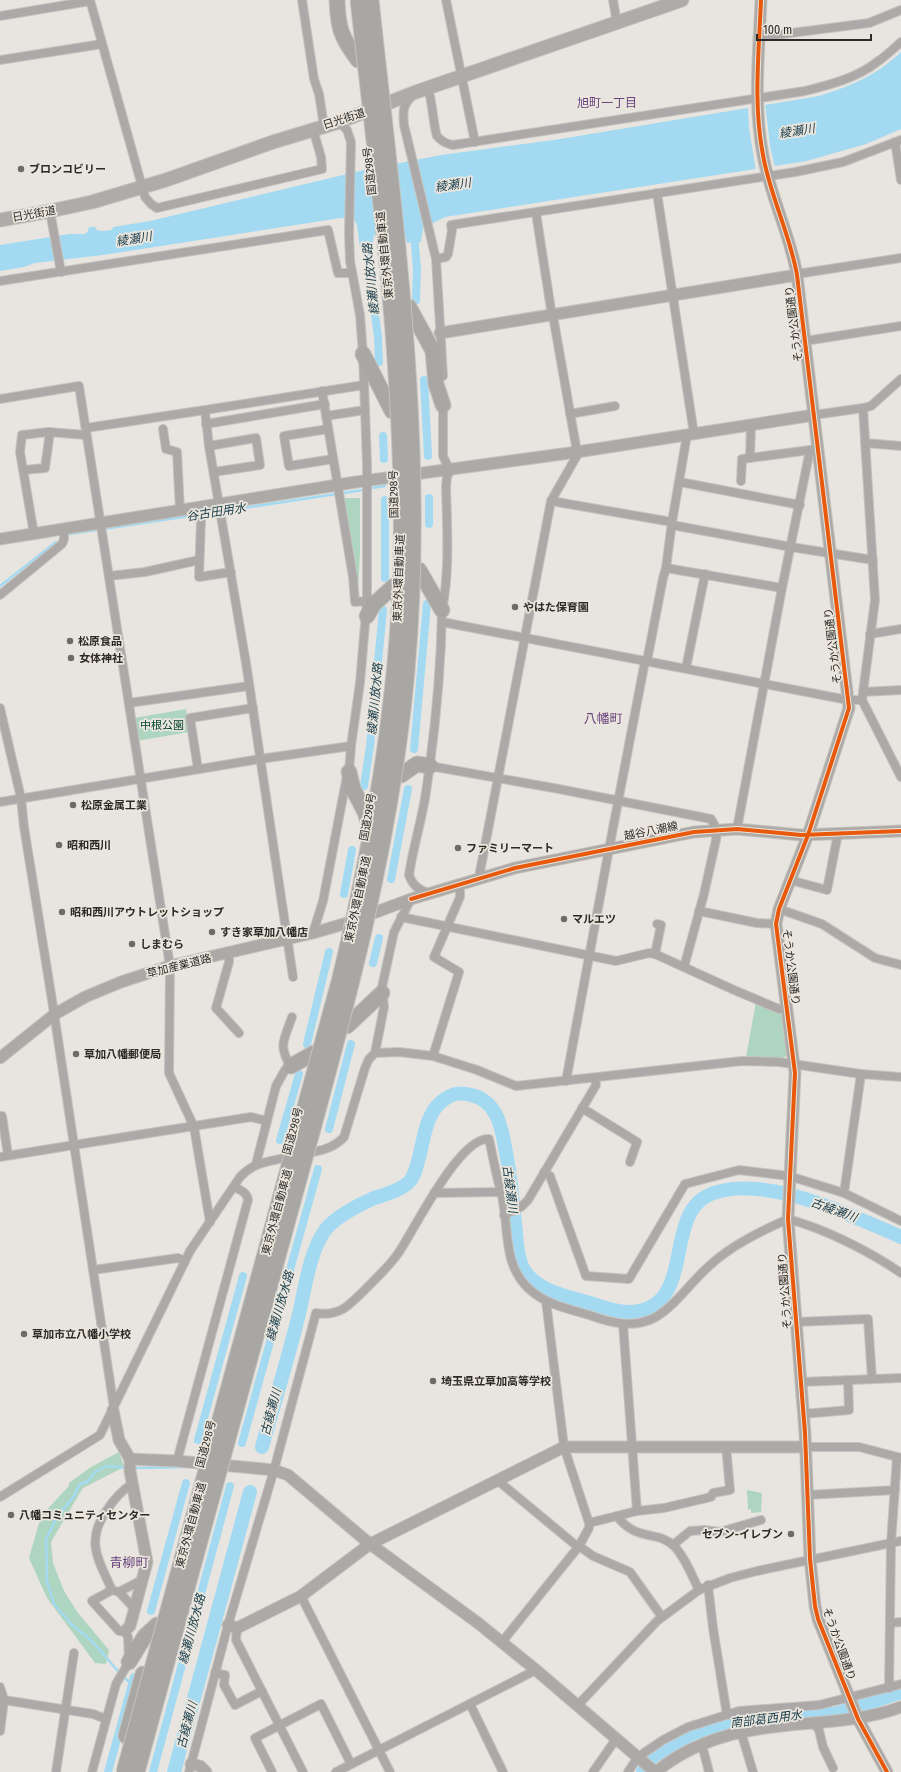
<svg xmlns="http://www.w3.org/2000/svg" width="901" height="1772" font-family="'Fira Sans Condensed','Noto Sans JP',sans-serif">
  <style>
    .green { fill: #aed5bf }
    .water { fill: #a3daf2 }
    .pier { fill: #e8e5e0 }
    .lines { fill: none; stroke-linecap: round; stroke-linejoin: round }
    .stream { stroke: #a3daf2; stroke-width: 2.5 }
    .canal { stroke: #a3daf2; stroke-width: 8 }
    .river { stroke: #a3daf2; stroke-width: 14 }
    .street-casing { stroke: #c5c3bf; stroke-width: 10 }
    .secondary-casing { stroke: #c5c3bf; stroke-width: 13 }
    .primary-casing { stroke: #c5c3bf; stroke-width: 15 }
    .highway-casing { stroke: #c5c3bf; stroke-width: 17 }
    .street { stroke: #aca9a8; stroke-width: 8 }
    .secondary { stroke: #aca9a6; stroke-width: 11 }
    .primary { stroke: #aeaca9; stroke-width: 13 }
    .highway { stroke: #a9a7a4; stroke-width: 15 }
    .highway-bridge-casing { stroke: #c5c3bf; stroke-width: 17; stroke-linecap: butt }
    .highway-bridge { stroke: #a9a7a4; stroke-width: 15 }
    .cycleway-casing { stroke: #ebe6dd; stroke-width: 6 }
    .cycleway { stroke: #e8590c; stroke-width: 4 }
    .poi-dot { fill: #6e6b67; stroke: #ebe6dd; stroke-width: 1.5 }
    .labels { text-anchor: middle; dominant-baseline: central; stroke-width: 3.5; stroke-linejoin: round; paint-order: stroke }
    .street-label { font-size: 11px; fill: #2c2a26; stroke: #ebe6dd }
    .poi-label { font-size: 11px; font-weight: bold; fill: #2c2a26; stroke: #ebe6dd; text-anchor: start }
    .park-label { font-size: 11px; fill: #02442d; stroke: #ebe6dd }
    .neighbourhood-label { font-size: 12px; fill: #68447e; stroke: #ebe6dd }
    .water-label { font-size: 12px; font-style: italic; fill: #1c404f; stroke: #ebe6dd }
    .quarter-label { font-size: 13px; fill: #68447e; stroke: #ebe6dd }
  </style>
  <rect width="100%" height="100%" fill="#e8e5e0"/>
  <g class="green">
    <path d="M344,498H360V551L358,595Z"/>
    <path d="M186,709L189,732L137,741L134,718Z"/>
    <path d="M756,1002L783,1013L788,1053L784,1058L746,1057Z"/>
    <path d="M119,1452L124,1467L83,1488L78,1496L51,1542L53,1563L64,1591L78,1613L109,1650L106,1664L95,1663L47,1598L29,1558L41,1516L69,1486V1483L91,1467Z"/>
    <path d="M747,1490L762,1493L761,1512L751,1513V1509L748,1510Z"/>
  </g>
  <path class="water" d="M901,52V129L866,144L807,161L445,217L423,228L421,242L407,243L404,232L374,235L372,248H360L357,225L354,219L341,218L103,255L35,263L24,267L0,271V245L69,234H85L88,231L89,227H95L97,230L102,231L112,230L113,227L150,221L364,170L441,155L554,140L819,96C853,85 874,77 901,52Z"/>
  <path class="pier" d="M765,103L770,146L775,168L756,171L749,128L748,106Z"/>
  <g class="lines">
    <g class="stream">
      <path d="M372,488L385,486"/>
      <path d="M70,534L363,490"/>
      <path d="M0,586L56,542"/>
      <path d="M128,1468L107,1466L95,1472L88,1481L79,1485L74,1496L57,1517L46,1539L47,1581L54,1604L72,1625L91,1640L123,1677L132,1684"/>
      <path d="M133,1468L188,1467"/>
    </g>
    <g class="canal">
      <path d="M414,233L417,269L416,300"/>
      <path d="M366,237L370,276L378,337L379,362"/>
      <path d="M424,380L428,456"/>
      <path d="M383,436L384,459"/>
      <path d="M429,498V524"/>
      <path d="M385,500V578"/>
      <path d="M414,749L427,604"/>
      <path d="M364,786L370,746L383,610"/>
      <path d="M391,879L408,789"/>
      <path d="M344,894L352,850"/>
      <path d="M373,963L379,938"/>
      <path d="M307,1044L329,952"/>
      <path d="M329,1129L351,1044"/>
      <path d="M280,1140L299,1074"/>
      <path d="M198,1440L243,1276"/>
      <path d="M242,1443L318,1169"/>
      <path d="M151,1611L186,1483"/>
      <path d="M108,1772L134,1677"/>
      <path d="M153,1772L230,1486"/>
    </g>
    <g class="river">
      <path d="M262,1447C274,1404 287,1362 298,1318C305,1291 309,1251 326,1229C336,1217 358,1205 372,1199C384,1194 398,1192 408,1183C415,1177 416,1167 419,1158C424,1138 426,1111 445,1099C453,1093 461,1092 471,1095C482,1097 491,1105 496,1115C501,1124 503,1136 505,1147C510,1172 513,1198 515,1224C517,1238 516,1255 523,1268C535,1291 567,1296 590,1303C602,1307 615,1312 628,1312C696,1311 664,1221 705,1197C755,1169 853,1216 901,1237"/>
      <path d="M174,1772L250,1492"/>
      <path d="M643,1772L652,1757L692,1734L730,1722L809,1713L835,1714L901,1692"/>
    </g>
    <g class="street-casing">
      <g id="street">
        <path d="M90,0L145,197L151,204L157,208L322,169L321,157L313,129"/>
        <path d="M302,0L314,79L319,94L324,126"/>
        <path d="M446,0L475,142"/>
        <path d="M613,0L617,23"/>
        <path d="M0,16L90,1"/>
        <path d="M760,37L869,23L901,10"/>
        <path d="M0,60L102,44"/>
        <path d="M428,88C432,99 434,130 437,136C441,141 447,144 453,145L805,91C829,85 857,78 877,62C886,56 893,49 901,42"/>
        <path d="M413,95C402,106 403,111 404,125L436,259L443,376"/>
        <path d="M895,142L901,180"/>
        <path d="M657,193L694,434"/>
        <path d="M50,211L61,272"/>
        <path d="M536,213L552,316"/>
        <path d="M436,259L446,257L448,254L452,230L451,225L795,172L843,162L901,140"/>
        <path d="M797,274L901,258"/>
        <path d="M0,281L328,230L338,273H352"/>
        <path d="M553,316L577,452"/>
        <path d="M805,341L901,326"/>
        <path d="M322,391L353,577L355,602L367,601"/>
        <path d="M0,399L79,386L170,966L169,1073L194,1127L210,1222"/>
        <path d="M863,408L875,600L862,700L901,777"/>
        <path d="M205,410L364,385"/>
        <path d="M570,414L615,406"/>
        <path d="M814,415L863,408L871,406L901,379"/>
        <path d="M326,416L365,410"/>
        <path d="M206,424L325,404"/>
        <path d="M86,428L205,410L209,446L246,663L293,977"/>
        <path d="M163,429L166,449L177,452L180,511"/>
        <path d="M328,429L284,436L289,466L333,459"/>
        <path d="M865,443L901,446"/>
        <path d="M209,446L256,438L260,465L214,472"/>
        <path d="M750,458L751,425"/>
        <path d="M24,470L45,468L50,432"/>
        <path d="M741,481L742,459L810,450"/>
        <path d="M680,482L800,505"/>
        <path d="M551,501L672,522"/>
        <path d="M201,520L199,577L231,572"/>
        <path d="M672,525L791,547L873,560"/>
        <path d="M34,534L20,452L22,435L48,432L86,435"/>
        <path d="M666,568L782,588"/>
        <path d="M109,576L145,572L199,560"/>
        <path d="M0,595L62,544L64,539V529"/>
        <path d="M442,622L848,700H862"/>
        <path d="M870,634L901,629"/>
        <path d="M647,661L663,578L666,568L672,522L687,435"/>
        <path d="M686,668L705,574"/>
        <path d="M863,692L901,690"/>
        <path d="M129,703L249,686"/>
        <path d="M0,708L21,798L24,827L52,1000L114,1408"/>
        <path d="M430,766L559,789L711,819L717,830L716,840L704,894L684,967"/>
        <path d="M198,769L190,718L253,708"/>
        <path d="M0,802L260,759L351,746"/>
        <path d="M737,829L782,588L810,450L817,449"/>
        <path d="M479,877L551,501L579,452"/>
        <path d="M790,880L827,890L838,833"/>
        <path d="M428,893C418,889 413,886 409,875C413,847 422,820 426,792C435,732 441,671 442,610C450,571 447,526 446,486L447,477L450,471L443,456V402"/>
        <path d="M779,909L822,924L875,958L901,965"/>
        <path d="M699,911L757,923L776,924"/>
        <path d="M401,917L616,961L649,953L655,954L734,990L779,1009L787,1008"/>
        <path d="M313,933L323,901L346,781L349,772L351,746L360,683L367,601V464L363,354L360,315L350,261L349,233L351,142L347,130L339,122"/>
        <path d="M229,953V962L216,1008L239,1033"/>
        <path d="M655,954L661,925L657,924"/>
        <path d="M375,1053L384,1007L382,987L394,932L411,899"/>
        <path d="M433,1056L459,972L434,957L460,897V883"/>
        <path d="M566,1081L609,849L645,661"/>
        <path d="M582,1108L637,1142L630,1162"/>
        <path d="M0,1116H2L8,1155"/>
        <path d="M74,1145L251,1117L267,1121"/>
        <path d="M304,1154C319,1151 333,1149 344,1137L365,1068L369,1059L375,1053L399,1052L433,1056L477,1070L516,1086L742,1061L779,1062L861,1074L901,1077"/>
        <path d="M0,1157L74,1145"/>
        <path d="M256,1164L276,1086L285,1070L291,1066C277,1046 285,1038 292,1017"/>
        <path d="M544,1172L550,1176L586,1276L629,1279L685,1184L739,1170L789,1176L844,1193L901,1221"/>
        <path d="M434,1193L501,1192"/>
        <path d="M844,1193L861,1074"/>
        <path d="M504,1215L521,1207L528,1200L596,1085L595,1078"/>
        <path d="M93,1270L178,1258L185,1261"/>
        <path d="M546,1301L564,1447L589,1523"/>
        <path d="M796,1322L868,1319L872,1379"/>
        <path d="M623,1324L637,1511"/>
        <path d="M801,1382L901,1378"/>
        <path d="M803,1414L849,1410L848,1380"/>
        <path d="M806,1447H859L901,1458"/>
        <path d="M177,1461L248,1200C247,1192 240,1190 234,1187"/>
        <path d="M497,1480L578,1547"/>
        <path d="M807,1495L895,1490"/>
        <path d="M0,1497L100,1435L190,1251L240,1177C254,1161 273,1161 293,1156"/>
        <path d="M617,1516C636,1542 658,1530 674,1546C685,1557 692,1576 699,1590"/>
        <path d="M673,1545L690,1531L704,1530L720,1532L761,1520"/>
        <path d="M579,1546L593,1556L630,1572L662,1617"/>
        <path d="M708,1585L713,1628L727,1715"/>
        <path d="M112,1590C98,1559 85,1541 107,1510C114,1499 121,1491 132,1484"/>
        <path d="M119,1592L134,1608"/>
        <path d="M301,1596L390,1772"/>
        <path d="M891,1623L901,1622"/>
        <path d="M237,1628L236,1640L303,1772"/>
        <path d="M502,1642L579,1546L589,1528V1523L637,1511L664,1508L711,1497L713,1493L730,1490L726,1446"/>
        <path d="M215,1673L225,1675L224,1685L235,1705L262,1691"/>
        <path d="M0,1687L4,1700L0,1731"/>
        <path d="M889,1688L891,1543L897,1457"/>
        <path d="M4,1700L93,1714L106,1719"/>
        <path d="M470,1704L503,1772"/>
        <path d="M578,1705L657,1621L699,1590L730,1578L757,1571L901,1541"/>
        <path d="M814,1724L819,1730L823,1747L833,1768"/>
        <path d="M741,1732L753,1772"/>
        <path d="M702,1745L709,1772"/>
        <path d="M56,1772L74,1653"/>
        <path d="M92,1772L116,1684L129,1662L128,1637L125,1631H119L92,1601L112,1590L119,1592L142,1580"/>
        <path d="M189,1772L228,1625L274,1470L316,1313C325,1315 335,1313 343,1309C353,1303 390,1265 397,1255C413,1233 459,1136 489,1139C493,1157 496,1175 501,1192C510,1225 501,1263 529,1289C545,1304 568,1309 589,1315C611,1323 634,1329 656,1317C677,1304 690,1283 708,1267C730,1246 761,1231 788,1219C825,1229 869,1251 901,1273"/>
        <path d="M272,1772L255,1738L321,1704L351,1764"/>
        <path d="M336,1772L536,1670"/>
        <path d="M593,1772L616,1739"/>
        <path d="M628,1772L638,1757L663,1740L688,1727L739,1711L819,1705L901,1684"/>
      </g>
    </g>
    <g class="secondary-casing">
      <g id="secondary">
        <path d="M761,0C759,53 753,103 763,155C770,196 790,234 797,275L849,708L808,835L779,909L776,924L795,1073L788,1219L805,1433L810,1559L815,1606L818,1619L858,1719L887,1772"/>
        <path d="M440,333L797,275"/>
        <path d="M0,539L356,482L577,452L814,415"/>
        <path d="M0,1058L55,1014L85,997L121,982L170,966L313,933L347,923L411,899L515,868L694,832L737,829L801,835L901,831"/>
        <path d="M113,1410L119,1440L130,1459L177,1461L274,1470L288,1475L370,1544L478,1623L536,1670L655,1772"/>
        <path d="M228,1625L237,1628L301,1596L370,1544L564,1447H806"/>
        <path d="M125,1631L130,1626L147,1562L130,1471V1459"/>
        <path d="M191,1764L200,1766L206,1772"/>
        <path d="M656,1772C684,1748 723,1734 759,1729C807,1721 855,1724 901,1707"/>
      </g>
    </g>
    <g class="primary-casing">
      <path id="primary" d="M0,220L50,211L92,202L166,180L273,142L339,122L416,92L682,0"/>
    </g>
    <g class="highway-casing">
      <g id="highway">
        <path d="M337,0C338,28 341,37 358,60"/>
        <path d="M409,307L433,351L436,384L443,405"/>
        <path d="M363,354L392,411"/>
        <path d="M419,570L442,610"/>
        <path d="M367,616L374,604L394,586"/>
        <path d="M349,772L353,789L365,812L368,822"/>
        <path d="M401,775L417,764L430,766"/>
        <path d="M347,1026L382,993"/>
        <path d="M291,1066L314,1053"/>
        <path d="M129,1662L145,1636L157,1625"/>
        <path d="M126,1736L143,1674"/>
      </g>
    </g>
    <use href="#street" class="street"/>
    <use href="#secondary" class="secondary"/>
    <use href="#primary" class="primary"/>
    <use href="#highway" class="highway"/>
    <g class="highway-bridge-casing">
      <g id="highway-bridge">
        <path d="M124,1772L340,978C372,843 397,706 401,567C405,377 379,188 358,0"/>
        <path d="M137,1772C151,1719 166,1667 180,1614C220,1468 260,1322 300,1176C346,1010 392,842 407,670C427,447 395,222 371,0"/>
      </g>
    </g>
    <use href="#highway-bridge" class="highway-bridge"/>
    <g class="cycleway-casing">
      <g id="cycleway">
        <path d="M761,0C759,53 753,103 763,155C770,196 790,234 797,275L849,708L808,835L779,909L776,924L795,1073L788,1219L805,1433L810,1559L815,1606L818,1619L858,1719L887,1772"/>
        <path d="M411,899L515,868L694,832L737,829L801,835L901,831"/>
      </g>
    </g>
    <use href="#cycleway" class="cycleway"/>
  </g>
  <g class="poi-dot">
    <circle cx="21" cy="169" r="4"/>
    <circle cx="515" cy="607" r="4"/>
    <circle cx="70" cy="641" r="4"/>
    <circle cx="71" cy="658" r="4"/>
    <circle cx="73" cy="805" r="4"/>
    <circle cx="59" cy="845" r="4"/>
    <circle cx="458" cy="848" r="4"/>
    <circle cx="62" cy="912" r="4"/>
    <circle cx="564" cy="919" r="4"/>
    <circle cx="212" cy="932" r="4"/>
    <circle cx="132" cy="944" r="4"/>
    <circle cx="76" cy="1054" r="4"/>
    <circle cx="24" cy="1334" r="4"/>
    <circle cx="433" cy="1381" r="4"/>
    <circle cx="11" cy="1515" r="4"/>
    <circle cx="791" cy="1534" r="4"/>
  </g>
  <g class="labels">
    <g class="street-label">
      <text transform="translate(344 119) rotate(-18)">日光街道</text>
      <text transform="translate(370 171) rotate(-96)">国道298号</text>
      <text transform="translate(34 214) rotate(-10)">日光街道</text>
      <text transform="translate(385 255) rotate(-96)">東京外環自動車道</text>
      <text transform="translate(794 324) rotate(-97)">そうか公園通り</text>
      <text transform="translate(394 494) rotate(-91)">国道298号</text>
      <text transform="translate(399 578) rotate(-88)">東京外環自動車道</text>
      <text transform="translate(833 646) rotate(-97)">そうか公園通り</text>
      <text transform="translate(368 817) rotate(-80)">国道298号</text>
      <text transform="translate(651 831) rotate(-11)">越谷八潮線</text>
      <text transform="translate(358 899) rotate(-78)">東京外環自動車道</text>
      <text transform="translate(179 966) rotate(-14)">草加産業道路</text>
      <text transform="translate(791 967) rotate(83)">そうか公園通り</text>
      <text transform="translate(293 1131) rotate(-75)">国道298号</text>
      <text transform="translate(277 1212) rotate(-75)">東京外環自動車道</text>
      <text transform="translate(785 1291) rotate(-94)">そうか公園通り</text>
      <text transform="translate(206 1444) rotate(-75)">国道298号</text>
      <text transform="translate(191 1525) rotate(-75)">東京外環自動車道</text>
      <text transform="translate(839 1644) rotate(70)">そうか公園通り</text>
    </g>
    <g class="poi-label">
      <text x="29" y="169">ブロンコビリー</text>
      <text x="523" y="607">やはた保育園</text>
      <text x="78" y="641">松原食品</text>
      <text x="79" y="658">女体神社</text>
      <text x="81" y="805">松原金属工業</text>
      <text x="67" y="845">昭和西川</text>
      <text x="466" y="848">ファミリーマート</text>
      <text x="70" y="912">昭和西川アウトレットショップ</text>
      <text x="572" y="919">マルエツ</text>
      <text x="220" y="932">すき家草加八幡店</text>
      <text x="140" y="944">しまむら</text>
      <text x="84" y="1054">草加八幡郵便局</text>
      <text x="32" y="1334">草加市立八幡小学校</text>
      <text x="441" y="1381">埼玉県立草加高等学校</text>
      <text x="19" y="1515">八幡コミュニティセンター</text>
      <text x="783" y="1534" text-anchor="end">セブン-イレブン</text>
    </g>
    <g class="park-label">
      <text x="162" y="725">中根公園</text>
    </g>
    <g class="neighbourhood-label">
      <text x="607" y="103">旭町一丁目</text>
    </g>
    <g class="water-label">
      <text transform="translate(797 131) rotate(-9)">綾瀬川</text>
      <text transform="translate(453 185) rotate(-8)">綾瀬川</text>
      <text transform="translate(134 239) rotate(-9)">綾瀬川</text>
      <text transform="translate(371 279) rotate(-96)">綾瀬川放水路</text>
      <text transform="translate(216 512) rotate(-9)">谷古田用水</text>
      <text transform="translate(375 699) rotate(-85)">綾瀬川放水路</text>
      <text transform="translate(510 1189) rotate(83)">古綾瀬川</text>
      <text transform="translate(834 1210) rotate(20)">古綾瀬川</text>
      <text transform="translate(280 1306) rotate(-74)">綾瀬川放水路</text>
      <text transform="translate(271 1412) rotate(-75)">古綾瀬川</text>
      <text transform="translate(192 1629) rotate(-75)">綾瀬川放水路</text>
      <text transform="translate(766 1719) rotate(-7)">南部葛西用水</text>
      <text transform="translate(187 1725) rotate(-75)">古綾瀬川</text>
    </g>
    <g class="quarter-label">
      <text x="603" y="718">八幡町</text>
      <text x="129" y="1562">青柳町</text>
    </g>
  </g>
  <path d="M757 34v6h114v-6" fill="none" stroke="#2c2a26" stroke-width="2"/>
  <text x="763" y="34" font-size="12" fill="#2c2a26" stroke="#ebe6dd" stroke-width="3" paint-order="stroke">100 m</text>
</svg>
